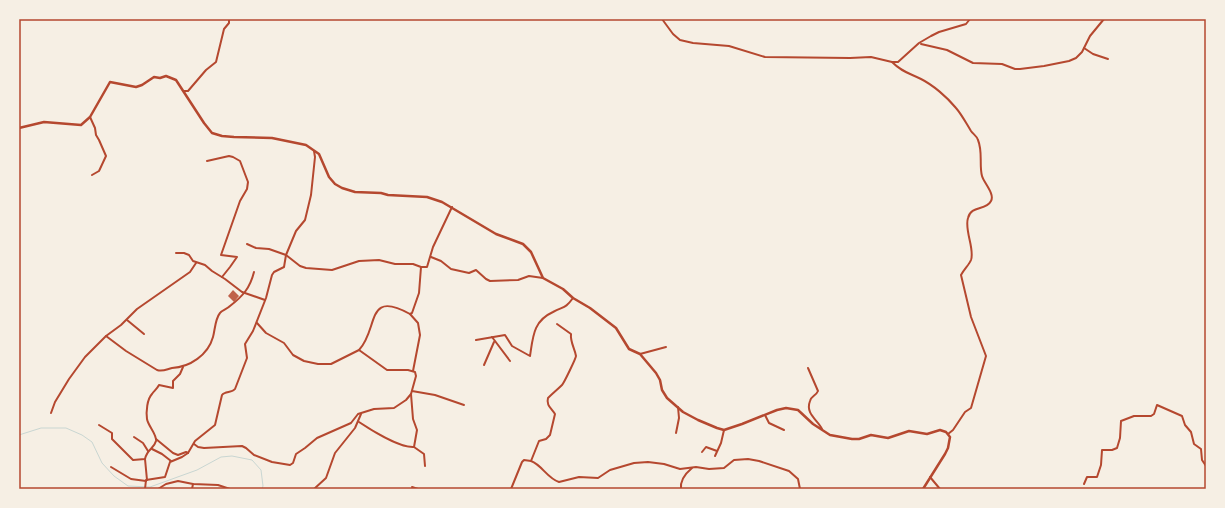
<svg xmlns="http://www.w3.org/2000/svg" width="1225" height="508" font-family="'Space Grotesk',sans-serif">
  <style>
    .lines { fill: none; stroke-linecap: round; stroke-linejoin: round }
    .stream { stroke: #c9d6d2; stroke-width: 1 }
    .building { fill: #bf614a }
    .minor { stroke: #b5482f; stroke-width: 2 }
    .tertiary { stroke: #b5482f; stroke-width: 2.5 }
    .neatline { fill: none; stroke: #b5482f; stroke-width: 1.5 }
  </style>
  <rect width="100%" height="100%" fill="#f6efe4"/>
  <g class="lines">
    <path class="stream" d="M19,435L41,428H66L82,435L92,442L102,463L114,476L128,486L150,487L197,470L221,457L232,456L252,460L261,470L263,486L262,489"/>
  </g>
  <path class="building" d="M233,290L239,296L234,302L228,296Z"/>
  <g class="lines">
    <g class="minor">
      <path d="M662,19L673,34L680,40L693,43L729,46L765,57L850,58L871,57L892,62H898L919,43L931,36L939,32L966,24L970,19"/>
      <path d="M921,44L947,50L973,63L1002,64L1015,69H1020L1044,66L1069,61L1076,58L1082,52L1090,36L1104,19"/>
      <path d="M1084,48L1093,54L1108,59"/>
      <path d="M892,62C902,72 909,73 921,79C933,85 947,97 956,108C962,115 966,123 971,131C973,134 977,136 978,140C983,152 979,165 982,176C984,183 995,194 991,201C986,211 971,205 968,218C964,230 975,249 971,260C969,265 964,269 961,275L971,317L986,356L971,408L965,412L953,430L948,434"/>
      <path d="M184,91H188L206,70L216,62L224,29L229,23V19"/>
      <path d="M90,117L95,128L96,135L99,140L106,156L99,171L92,175"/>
      <path d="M207,161L229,156L233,157L240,161L248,182L247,189L240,201L221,255L237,257L230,267L222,277"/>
      <path d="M247,244L256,248L269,249L286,255L300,266L306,268L332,270L359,261L379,260L395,264H413L421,267"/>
      <path d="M176,253H184L189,255L193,261L205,265L212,271L225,279L242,292L265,300"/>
      <path d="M431,257L441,261L451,269L469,273L476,270L486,279L490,281L518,280L529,276L543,278"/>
      <path d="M410,314L418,323L420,335L413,371"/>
      <path d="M127,320L144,334"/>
      <path d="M257,323L266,333L284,343L293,355L304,361L318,364H331L359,350C379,329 365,289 410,314L412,313L419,293L421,267H427L433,247L452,207"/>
      <path d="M106,336L126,351L157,370C163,372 167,369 172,368C190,367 208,355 213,337C215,330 215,319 220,313C222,310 227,309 230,306C243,296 250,288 254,272"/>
      <path d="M492,337L510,361"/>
      <path d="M476,340L505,335L512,346L530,356C533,337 533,321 553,312C564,306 565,309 573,298"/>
      <path d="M640,354L666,347"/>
      <path d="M484,365L494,342"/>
      <path d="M808,368L818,391C816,396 811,396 810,401C805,414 818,420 822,429"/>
      <path d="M412,391L435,395L464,405"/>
      <path d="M51,413L55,402L69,379L85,357L106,336L121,325L137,309L190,272L196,263"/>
      <path d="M765,415L769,423L784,430"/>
      <path d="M359,422C371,430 400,448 414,447L417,430L413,419L411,394L416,376L415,372L408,370H387L359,350"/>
      <path d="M99,425L112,433V439L133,460L145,459C147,449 154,449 156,441C157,434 148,426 147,419C146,412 147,399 152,394C154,391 157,389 159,385L173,388V381L180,374L183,367"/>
      <path d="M676,433L679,418L678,407"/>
      <path d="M134,437L143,443L148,451"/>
      <path d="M156,439L173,453L178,455L186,452L188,453"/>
      <path d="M194,444L198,447L204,448L242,446L246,448L254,455L272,462L290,465L293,463L296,454L305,448L317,438L351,423L358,414L374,409L394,408L406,400L411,394"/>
      <path d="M414,447L424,454L425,466"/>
      <path d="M152,449L162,454L171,461"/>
      <path d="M702,452L706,447L717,451"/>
      <path d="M715,456L721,443L724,430"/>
      <path d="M145,459L147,480"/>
      <path d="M531,461C542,465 547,478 559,482L579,477L598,478L610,470L634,463L648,462L664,464L680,469L696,467L709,469L724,468L734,460L748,459L759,461L789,471L798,479L800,489"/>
      <path d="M111,467L131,479L146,481"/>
      <path d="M930,477L940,489"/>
      <path d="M1084,484L1087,477H1097L1101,465L1102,450H1112L1117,448L1120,438L1121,421L1134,416H1151L1154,414L1157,405L1182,416L1185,425L1191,432L1194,444L1201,449L1202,460L1206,466"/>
      <path d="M412,487L418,489"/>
      <path d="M145,489L146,480L165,477L170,462L182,457L188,453L195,441L215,425L222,395C225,391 232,393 235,389L247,358L245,344L253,331L266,298L272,275L274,272L284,267L286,255L296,231L305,220L311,195L315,157L314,151"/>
      <path d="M158,489L166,484L178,481L193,484L218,485L230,489"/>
      <path d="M192,489L193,484"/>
      <path d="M314,489L326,478L335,453L355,428L361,414"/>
      <path d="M511,489L522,462L524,460L531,461L539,441L546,439L550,435L555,414C551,408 546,405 548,398C553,393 558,389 562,385C564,383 576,358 576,356C575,349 570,342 571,334L557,324"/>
      <path d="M681,489C680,481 686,473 692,468"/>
    </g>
    <path class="tertiary" d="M19,128L44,122L81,125L90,117L110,82L136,87L142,85L154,77L160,78L166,76L176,80L204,123L212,133L222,136L234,137L272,138L306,145L319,154L329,177L335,184L342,188L355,192L381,193L388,195L427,197L442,202L496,234L523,244L531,252L543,278L563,289L573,298L590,308L616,328L629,349L640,354L656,373L660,380L662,390L667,398L683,412L698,420L717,428L724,430L742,424L777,410L786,408L798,410L813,424L830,435L852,439H859L871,435L888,438L909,431L927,434L940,430L946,432L950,437L948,448L945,454L923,489"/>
  </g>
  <rect width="1225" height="508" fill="none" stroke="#f6efe4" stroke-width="40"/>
  <rect x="20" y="20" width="1185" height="468" class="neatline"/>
</svg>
